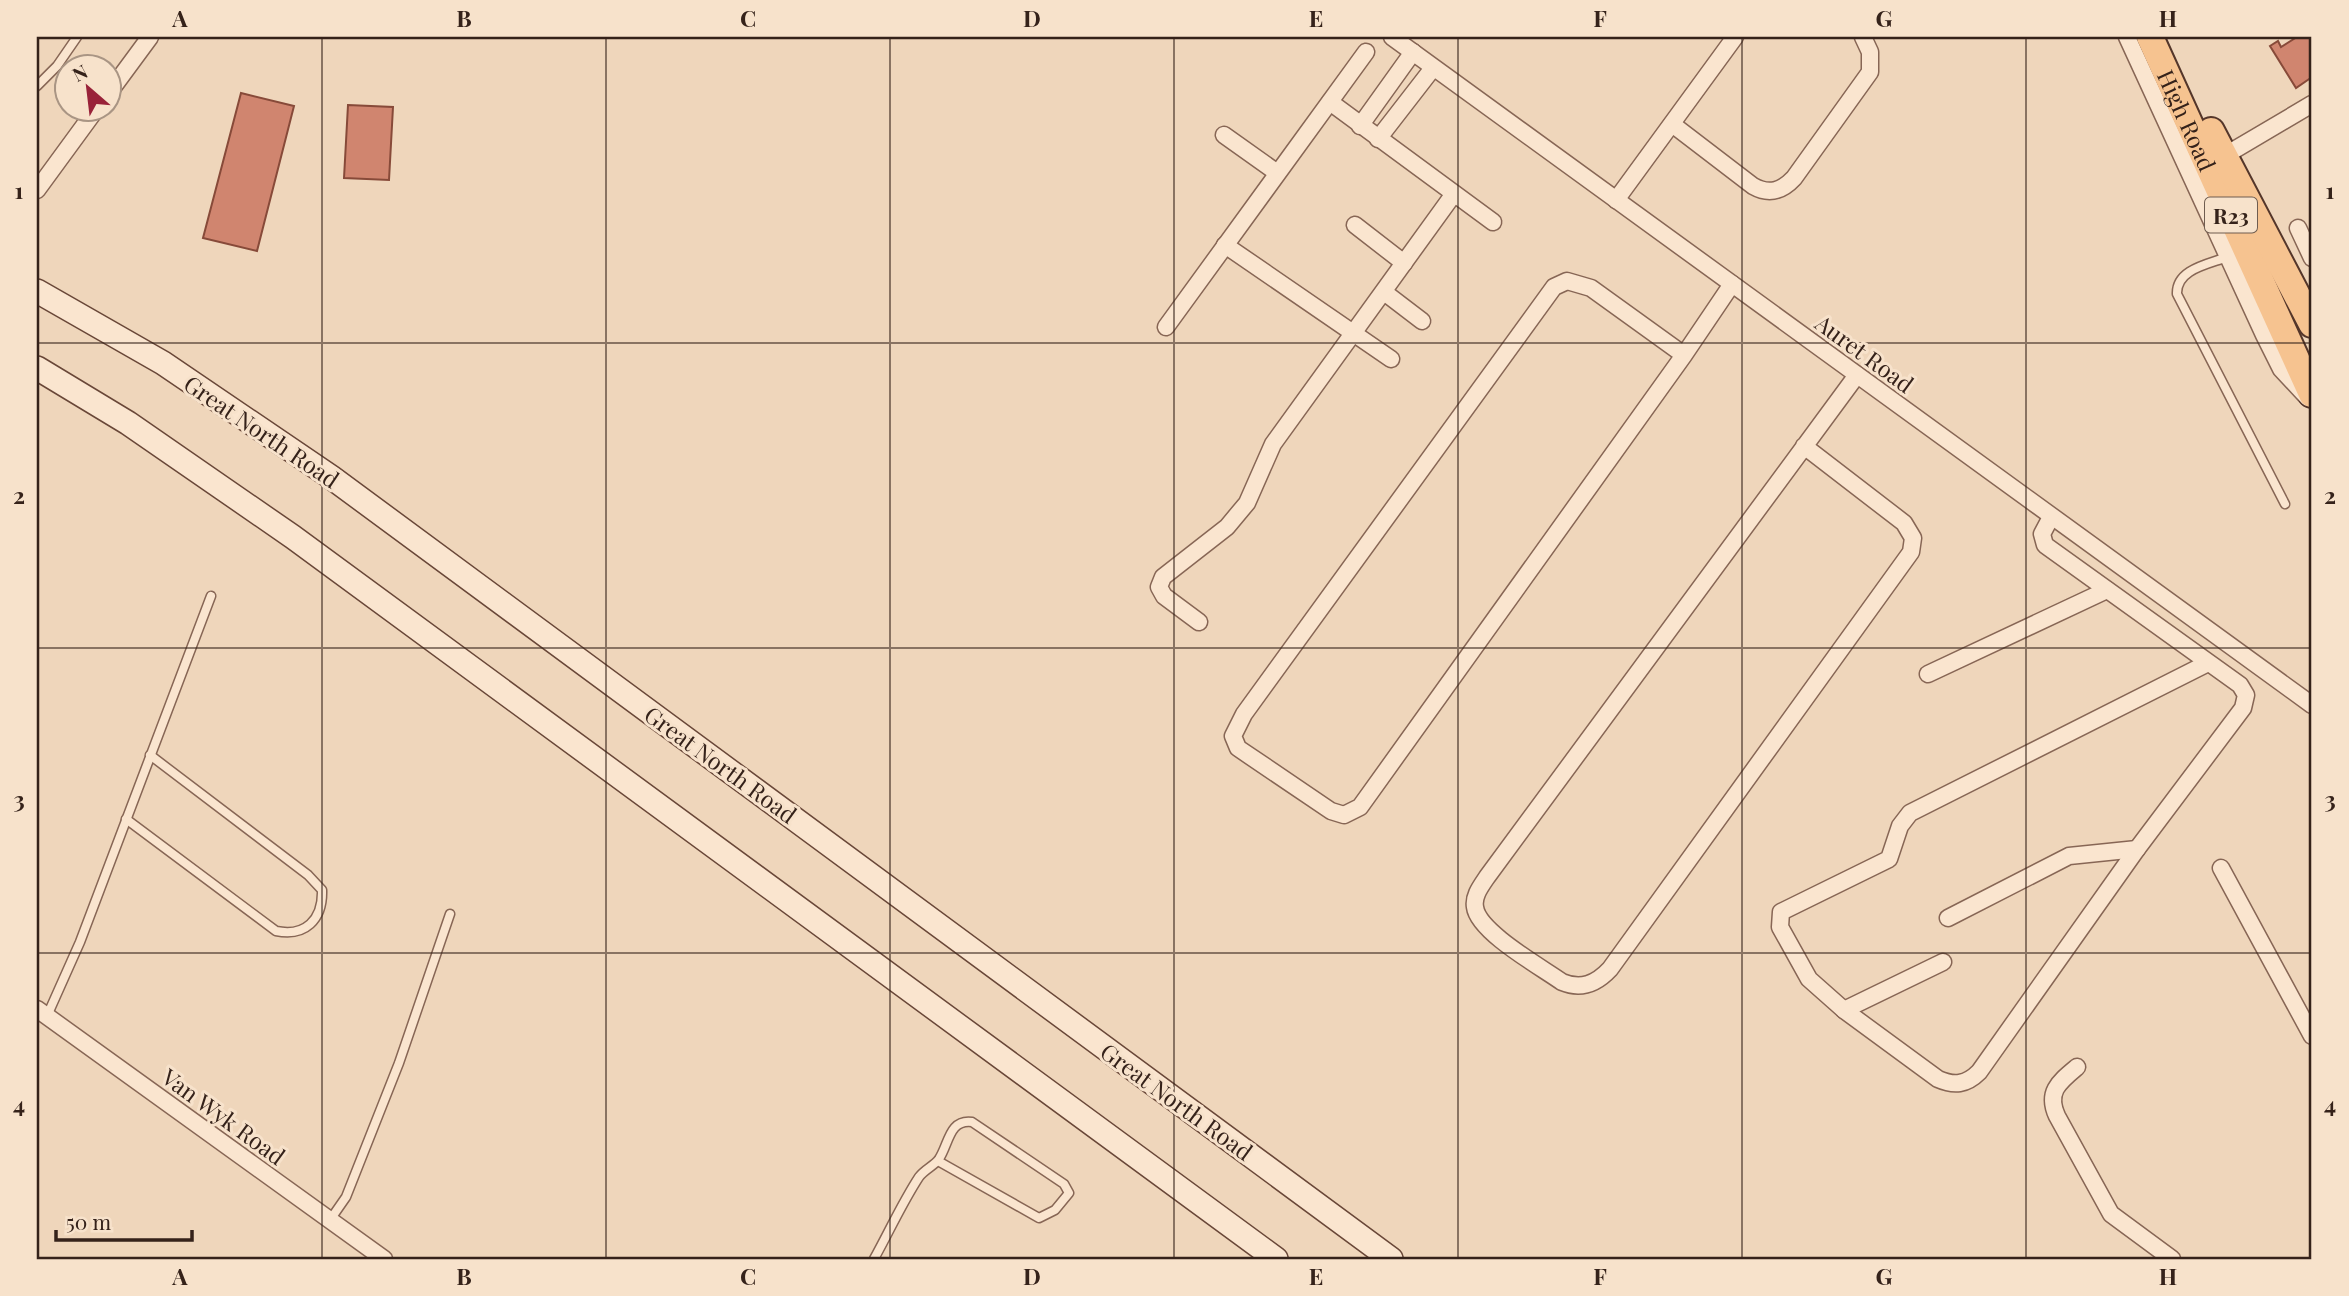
<svg xmlns="http://www.w3.org/2000/svg" width="2349" height="1296" font-family="'Playfair Display',serif">
  <style>
    .building { fill: #d0856f; stroke: #874a39; stroke-width: 2 }
    .lines { fill: none; stroke-linecap: round; stroke-linejoin: round }
    .service-casing { stroke: #876655; stroke-width: 11 }
    .minor-casing { stroke: #876655; stroke-width: 19 }
    .secondary-casing { stroke: #694738; stroke-width: 26 }
    .primary-casing { stroke: #54362a; stroke-width: 30 }
    .service { stroke: #fae5cf; stroke-width: 8 }
    .minor { stroke: #fae5cf; stroke-width: 16 }
    .secondary { stroke: #fae5cf; stroke-width: 23 }
    .primary { stroke: #f6c390; stroke-width: 26 }
    .grid { fill: none; stroke: #35221a; stroke-width: 2; stroke-opacity: 0.55 }
    .labels { text-anchor: middle; dominant-baseline: central; stroke-width: 6; stroke-linejoin: round; paint-order: stroke }
    .shield { fill: #f7e2cb; stroke: #6f5c4f; stroke-width: 2 }
    .shield-label { font-size: 21px; font-weight: bold; fill: #35221a }
    .street-label { font-size: 23px; fill: #35221a; stroke: #f7e2cb }
    .neatline { fill: none; stroke: #35221a; stroke-width: 2.5 }
    .grid-label { font-size: 23px; text-anchor: middle; font-weight: bold; fill: #35221a }
  </style>
  <rect width="100%" height="100%" fill="#efd6bb"/>
  <g class="building">
    <path d="M2297,37H2312V77L2296,88L2270,46L2278,41L2281,47Z"/>
    <path d="M241,93L294,106L257,251L203,238Z"/>
    <path d="M348,105L393,107L389,180L344,178Z"/>
  </g>
  <g class="lines">
    <g class="service-casing">
      <g id="service">
        <path d="M37,86L57,66L77,37"/>
        <path d="M2227,257C2209,264 2176,269 2177,294L2285,504"/>
        <path d="M126,819L276,931C305,937 323,920 322,890L308,875L150,755"/>
        <path d="M47,1016L80,942L211,596"/>
        <path d="M330,1220L346,1197L399,1063L450,914"/>
        <path d="M874,1259C889,1232 902,1203 919,1177C925,1169 934,1166 939,1159C949,1144 949,1119 972,1122L1064,1184L1069,1193L1055,1210L1039,1218L938,1161"/>
      </g>
    </g>
    <g class="minor-casing">
      <g id="minor">
        <path d="M1392,37L2312,705"/>
        <path d="M2127,37L2264,335L2281,369L2308,398"/>
        <path d="M108,94L150,37"/>
        <path d="M1330,102L1493,222"/>
        <path d="M1672,124L1753,186C1769,195 1782,191 1794,178L1870,72V52L1863,37"/>
        <path d="M1360,126L1413,52"/>
        <path d="M1224,135L1276,172"/>
        <path d="M1378,139L1433,68"/>
        <path d="M2224,156L2312,104"/>
        <path d="M37,190L97,108"/>
        <path d="M1616,200L1735,37"/>
        <path d="M1355,225L1404,263"/>
        <path d="M2298,228L2312,258"/>
        <path d="M1225,245L1391,359"/>
        <path d="M1384,292L1422,321"/>
        <path d="M1166,327L1366,52"/>
        <path d="M1684,355L1591,288L1567,281L1554,287L1244,714L1233,736L1238,748L1331,811L1344,815L1360,807L1684,355L1732,284"/>
        <path d="M1804,446L1904,523L1913,538L1911,552L1610,969C1596,984 1581,990 1562,982C1541,967 1478,932 1475,907C1473,896 1481,886 1487,877L1857,375"/>
        <path d="M2051,517L2042,534L2045,545L2240,685L2246,695L2243,708L2137,849L1979,1072C1966,1085 1954,1086 1938,1079L1844,1010L1809,979L1780,927L1781,912L1889,859L1900,826L1910,813L2208,663"/>
        <path d="M1199,622L1164,596L1159,587L1163,577L1227,527L1247,503L1273,444L1453,195"/>
        <path d="M1928,674L2107,590"/>
        <path d="M2221,868L2312,1036"/>
        <path d="M1948,918L2069,856L2137,849"/>
        <path d="M37,1009L384,1259"/>
        <path d="M1844,1010L1943,962"/>
        <path d="M2077,1067C2059,1082 2046,1092 2057,1116L2111,1214L2172,1259"/>
      </g>
    </g>
    <g class="secondary-casing">
      <g id="secondary">
        <path d="M37,291L163,363L331,477L1391,1259"/>
        <path d="M37,368L128,423L293,537L1276,1259"/>
      </g>
    </g>
    <g class="primary-casing">
      <g id="primary">
        <path id="s1" d="M2150,37L2312,394"/>
        <path d="M2211,131L2312,324"/>
      </g>
    </g>
    <use href="#service" class="service"/>
    <use href="#minor" class="minor"/>
    <use href="#secondary" class="secondary"/>
    <use href="#primary" class="primary"/>
  </g>
  <path class="grid" d="M322,37V1259M606,37V1259M890,37V1259M1174,37V1259M1458,37V1259M1742,37V1259M2026,37V1259M37,343H2312M37,648H2312M37,953H2312"/>
  <g class="labels">
    <rect class="shield" x="2205" y="197.5" width="52" height="35" rx="5"/>
    <g class="shield-label">
      <text x="2231" y="215">R23</text>
    </g>
    <g class="street-label">
      <text stroke="none"><textPath href="#s1" startOffset="91">High Road</textPath></text>
      <text transform="translate(1865 353) rotate(36)">Auret Road</text>
      <text transform="translate(262 431) rotate(34)">Great North Road</text>
      <text transform="translate(721 764) rotate(36)">Great North Road</text>
      <text transform="translate(1177 1101) rotate(36)">Great North Road</text>
      <text transform="translate(224 1116) rotate(36)">Van Wyk Road</text>
    </g>
  </g>
  <rect width="2349" height="1296" fill="none" stroke="#f7e2cb" stroke-width="77"/>
  <g transform="translate(88 88) rotate(332)"><circle r="33" fill="#f7e2cb" stroke="#a99584" stroke-width="2"/>
  <path d="M0-5L12 26L0 18L-12 26Z" fill="#992239"/>
  <text y="-10" font-size="19" font-weight="bold" text-anchor="middle" fill="#35221a">N</text>
  </g>
  <path d="M56 1230v10h136v-10" fill="none" stroke="#35221a" stroke-width="3.5"/>
  <text x="66" y="1230" font-size="21" fill="#35221a" stroke="#f7e2cb" stroke-width="5" paint-order="stroke">50 m</text>
  <rect x="38" y="38" width="2272" height="1220" class="neatline"/>
  <g class="grid-label">
    <text x="180" y="27">A</text>
    <text x="464" y="27">B</text>
    <text x="748" y="27">C</text>
    <text x="1032" y="27">D</text>
    <text x="1316" y="27">E</text>
    <text x="1600" y="27">F</text>
    <text x="1884" y="27">G</text>
    <text x="2168" y="27">H</text>
    <text x="19" y="199">1</text>
    <text x="2330" y="199">1</text>
    <text x="19" y="504">2</text>
    <text x="2330" y="504">2</text>
    <text x="19" y="808">3</text>
    <text x="2330" y="808">3</text>
    <text x="19" y="1113">4</text>
    <text x="2330" y="1113">4</text>
    <text x="180" y="1285">A</text>
    <text x="464" y="1285">B</text>
    <text x="748" y="1285">C</text>
    <text x="1032" y="1285">D</text>
    <text x="1316" y="1285">E</text>
    <text x="1600" y="1285">F</text>
    <text x="1884" y="1285">G</text>
    <text x="2168" y="1285">H</text>
  </g>
</svg>
